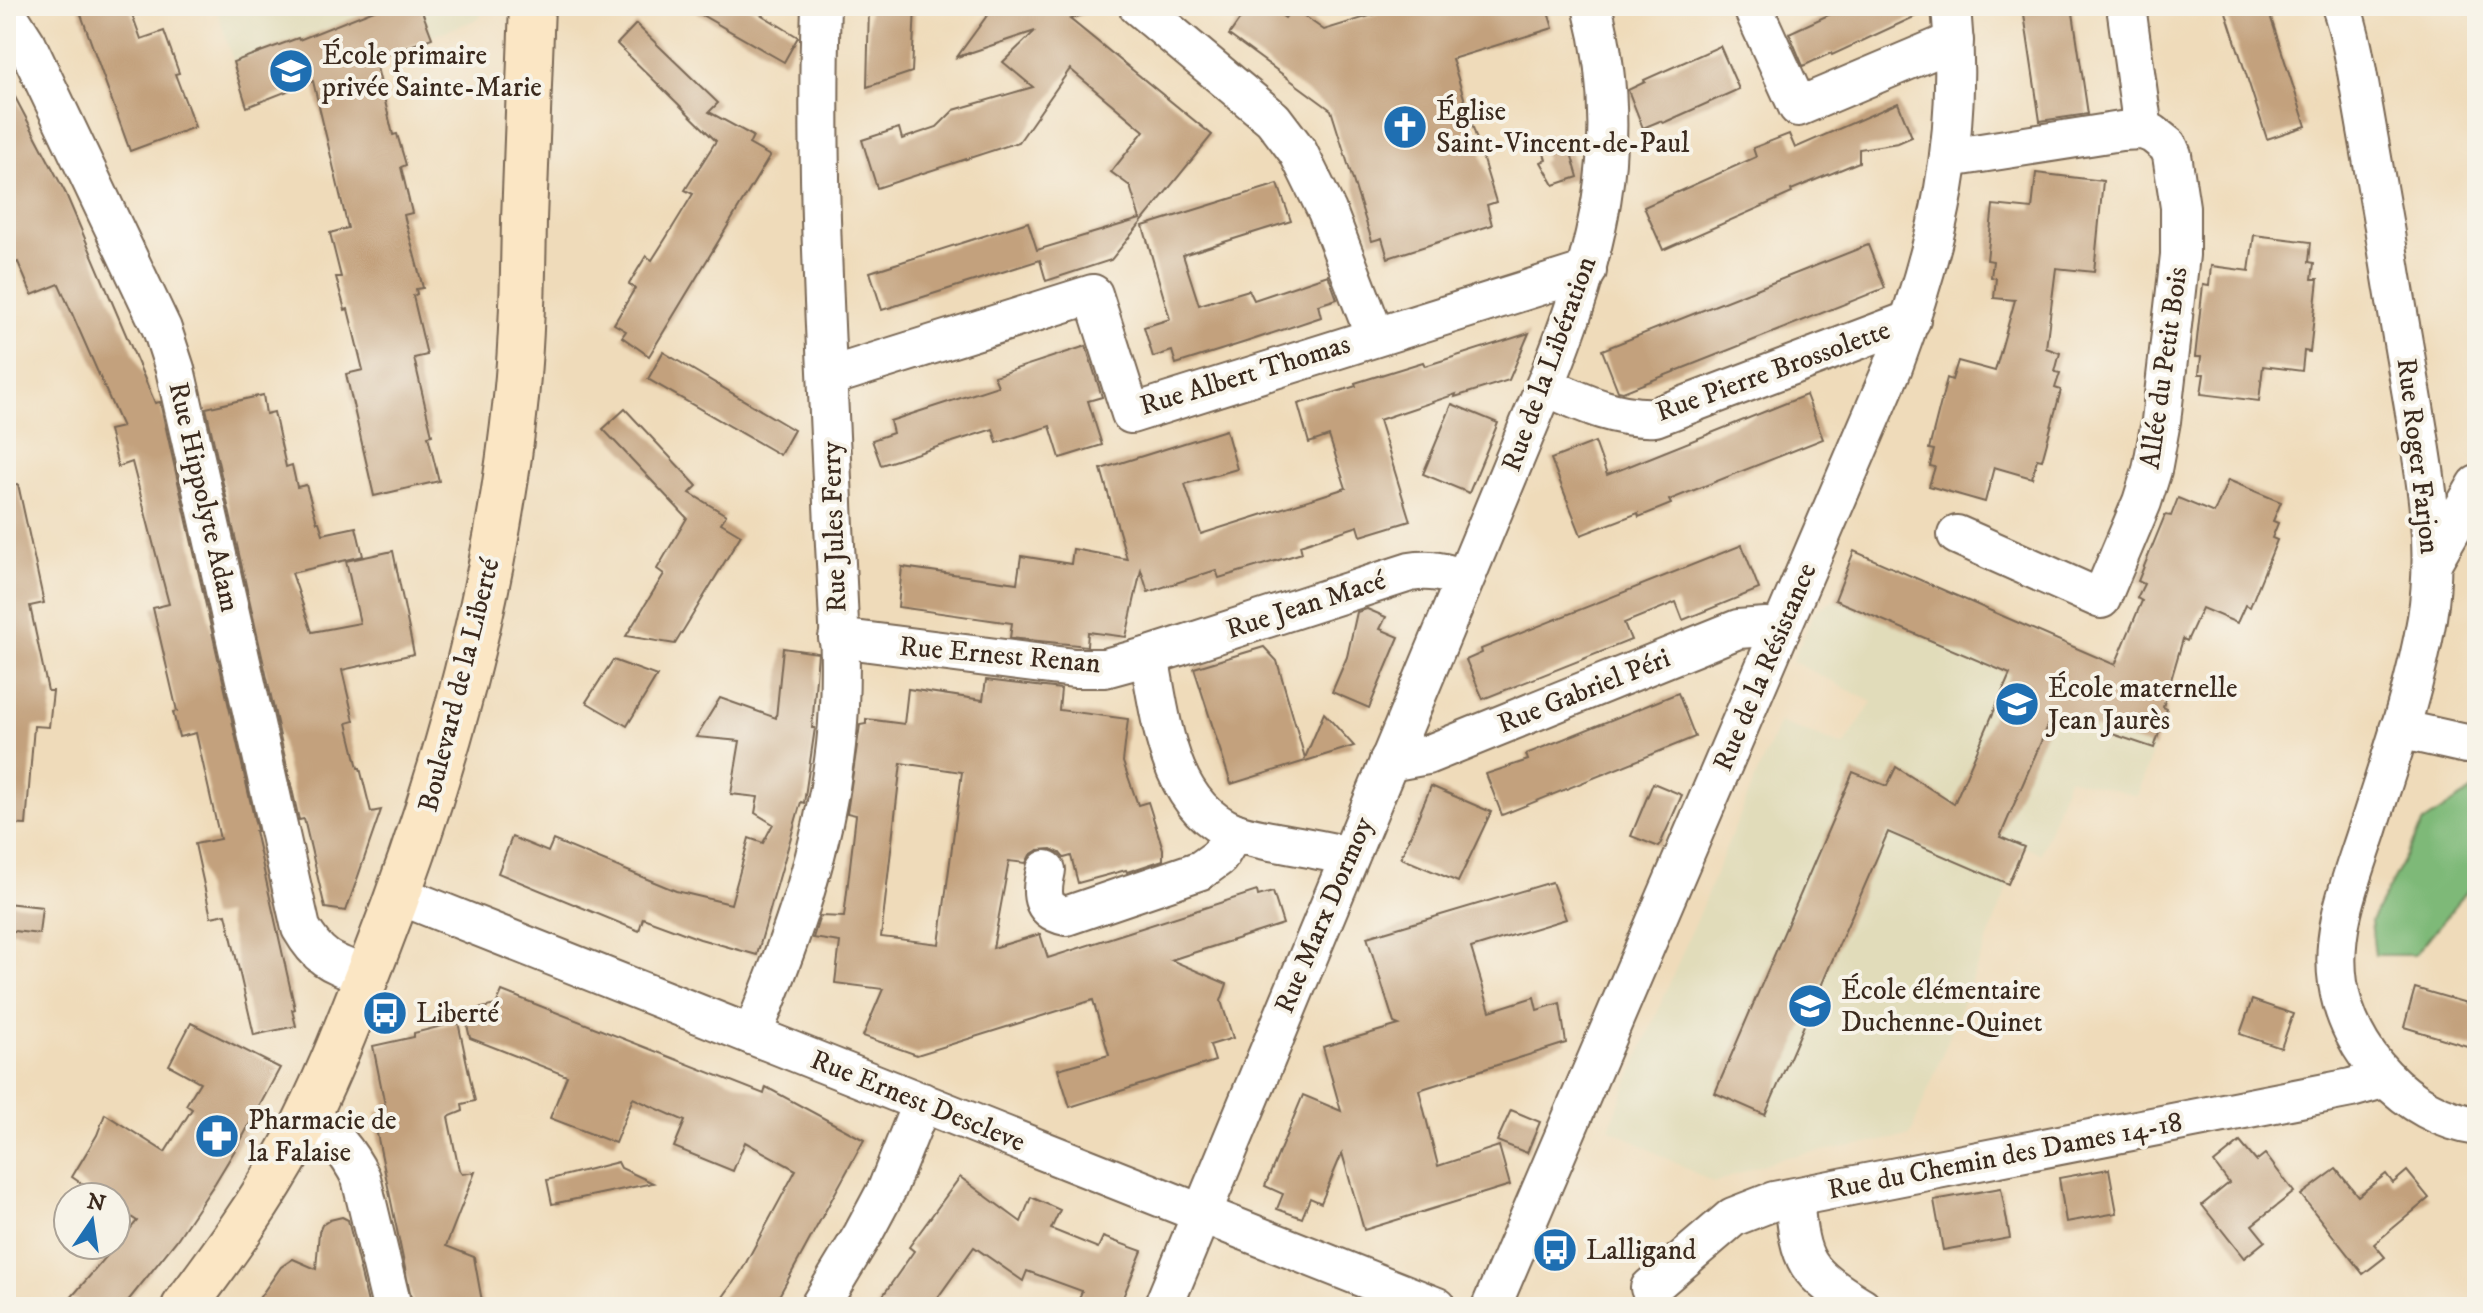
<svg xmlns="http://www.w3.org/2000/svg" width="2483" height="1313" font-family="'IM FELL DW Pica',serif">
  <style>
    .built { fill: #e1dcba }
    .forest { fill: #7eb978; stroke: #5c724b; stroke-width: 2 }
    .building { fill: #c3a17d; fill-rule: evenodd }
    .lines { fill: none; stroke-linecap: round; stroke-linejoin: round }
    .street-casing { stroke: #7a6855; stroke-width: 42 }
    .secondary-casing { stroke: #7a6855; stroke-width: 48 }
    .street { stroke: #fff; stroke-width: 38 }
    .secondary { stroke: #fbe6c4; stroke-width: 44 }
    .labels { text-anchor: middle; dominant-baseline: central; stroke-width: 8; stroke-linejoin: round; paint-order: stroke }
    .poi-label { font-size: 28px; fill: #3b2a1e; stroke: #f7f3e8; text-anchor: start }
    .street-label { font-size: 28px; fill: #3b2a1e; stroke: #f7f3e8 }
  </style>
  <rect width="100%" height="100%" fill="#f7f3e8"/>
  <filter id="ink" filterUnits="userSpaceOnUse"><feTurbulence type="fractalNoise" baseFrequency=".0125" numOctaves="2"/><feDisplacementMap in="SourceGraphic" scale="16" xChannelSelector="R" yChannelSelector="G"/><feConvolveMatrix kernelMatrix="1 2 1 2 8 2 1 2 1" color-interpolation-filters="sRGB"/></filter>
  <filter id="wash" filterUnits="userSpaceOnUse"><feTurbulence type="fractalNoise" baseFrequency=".006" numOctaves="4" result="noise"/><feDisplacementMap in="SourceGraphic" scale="32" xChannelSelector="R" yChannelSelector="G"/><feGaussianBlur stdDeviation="1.8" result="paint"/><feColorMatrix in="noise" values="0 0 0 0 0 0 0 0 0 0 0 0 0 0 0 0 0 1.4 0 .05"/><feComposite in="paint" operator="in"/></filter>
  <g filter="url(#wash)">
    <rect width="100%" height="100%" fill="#efdbba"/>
    <g class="built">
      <path d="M216,6H481L480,18L247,107Z"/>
      <path d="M1854,551L2169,688L2163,707L2167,709L2137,796L2068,778L2041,854L2024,847L1910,1136L1781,1158L1714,1183L1609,1128L1779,722L1844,746L1872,702L1792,661L1815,611L1835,600Z"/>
    </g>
    <path class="forest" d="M2477,787V883L2473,884L2415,955H2375L2371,921L2423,823Z"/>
    <g id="blocks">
      <g class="building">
        <path d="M78,6H129L141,39L164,31L179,73L175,74L195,127L130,151Z"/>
        <path d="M384,6H420L432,38L375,59L393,135L397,134L406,165L401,167L412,213L404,215L423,288L416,289L417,294L413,296L427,355L414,358L432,435L428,436L439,481L374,496L346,374L363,370L348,309L345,310L336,277H341L330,233L348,228L313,81L247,107L233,62L298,38L299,40Z"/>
        <path d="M686,6H747L798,37L784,62Z"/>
        <path d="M869,6H915L912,72L867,87Z"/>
        <path d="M994,6H1093L1094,11L1070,19L1212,135L1111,260L1046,281L1040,260L882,310L870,272L1028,222L1037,250L1140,219L1130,186L1111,172L1144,131L1070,69L1019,142L877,188L862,140L899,128L902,139L937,127L954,110L1033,87L1003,62L1035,31L957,57Z"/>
        <path d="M1249,6H1268L1285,18L1293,8L1324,30L1402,6H1546L1553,28L1452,59L1496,202L1487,205L1492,225L1388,258L1382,238L1372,241L1331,110L1229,35Z"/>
        <path d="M1848,6H1929V10L1832,55L1831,53L1803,66L1789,33Z"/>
        <path d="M2034,6H2072L2088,114L2040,121L2024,14L2035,12Z"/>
        <path d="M2224,6H2267L2306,126L2267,139Z"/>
        <path d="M636,24L718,103L709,112L753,136L749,144L770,156L649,356L622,337L626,331L614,324L635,288L629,284L646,256L652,260L666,238L693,194L685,190L716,141L617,44Z"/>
        <path d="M1720,46L1739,89L1663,123L1660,121L1643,128L1628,90L1645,82L1644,80Z"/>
        <path d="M6,80L66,194L155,403L160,402L257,831H255L295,1009L292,1010L296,1026L254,1035L226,914L211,917L195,844L220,839L196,733L179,737L173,712L177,711L153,608L169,604L132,462L118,467L109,430L122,427L59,284L32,295L18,262L13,264L6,248Z"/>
        <path d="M1898,103L1912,137L1898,143L1859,149V162L1791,190L1792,193L1663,250L1644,207L1756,157L1753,148L1789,134L1795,148Z"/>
        <path d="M1542,147L1571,153L1578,177L1554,185L1541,162L1546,160Z"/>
        <path d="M2036,173L2103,181L2094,272L2056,268L2046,348L2060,353L2055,372L2060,373L2055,388L2061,390L2042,460L2037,459L2032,478L1994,467L1985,502L1929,486L1935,467L1930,466L1934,450L1929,449L1947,378L1952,380L1958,361L1995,371L2015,300L1994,298L1996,278L1991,277L1993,261L1987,260L1993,205L2032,209Z"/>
        <path d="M1278,184L1291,221L1183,255L1199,305L1249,290L1254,300L1328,275L1337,299L1318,305L1321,317L1249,341L1176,364L1172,351L1153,357L1144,327L1170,319L1143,226Z"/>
        <path d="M2254,235L2311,242L2309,262L2314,263L2312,279H2318L2310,352L2304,351L2302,371L2263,366L2259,401L2201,394L2204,374H2199L2201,357H2195L2203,285L2209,286L2211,266L2249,271Z"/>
        <path d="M1868,245L1885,288L1623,392L1618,391L1602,350Z"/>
        <path d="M1529,333L1509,380L1455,397L1456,394L1379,420L1410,521L1361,536L1358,526L1300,545L1302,553L1219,578L1216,570L1148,592L1141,570L1126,637L1088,632L1087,646L1010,638L1012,623L898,607L902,567L1017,583L1021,556L1071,564L1073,549L1127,559L1101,469L1226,430L1237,469L1185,484L1201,534L1346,488L1329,436L1309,443L1298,404L1356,386L1355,383L1423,362L1425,366Z"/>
        <path d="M1086,346L1102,397L1088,401L1102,445L1060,458L1050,426L997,443L993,429L881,465L872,440L893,433L890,421L998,386L994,376Z"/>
        <path d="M663,352L794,430L780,455L648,379Z"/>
        <path d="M263,395L266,414L274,412L286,467L292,465L297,487L306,485L317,522H319L323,534L356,527L363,556L292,573L312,632L360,623L346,561L393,551L414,654L342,670L354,721L347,723L358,768H360L371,812L381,810L346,911L325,908L304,819L299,820L206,408Z"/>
        <path d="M1806,395L1823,439L1669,500L1671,504L1639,517L1638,513L1581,535L1551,459L1595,442L1607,475Z"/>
        <path d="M1452,404L1498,423L1469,493L1423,474Z"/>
        <path d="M625,409L697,486L690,493L726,515L721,523L741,535L675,644L626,636L664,574L657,569L687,518L603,429Z"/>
        <path d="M2228,480L2281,502L2273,521L2278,523L2272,538L2277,540L2250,607L2245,605L2237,623L2202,608L2187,641L2183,639L2163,707L2167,709L2154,748L2053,714L2000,837L2024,847L2008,884L1888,832L1765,1115L1715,1093L1853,772L1887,786L1896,767L1954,804L2010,674L1835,600L1854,551L2115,665L2142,601L2137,598L2144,584L2138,581L2165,515L2171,516L2178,498L2214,513Z"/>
        <path d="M18,484L44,603L30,606L48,691H53L49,727L34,726L26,825L6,824V485Z"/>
        <path d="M1742,545L1759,589L1683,620L1676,602L1624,623L1631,640L1483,699L1466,660L1482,653L1481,649Z"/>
        <path d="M1367,609L1386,617L1380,629L1399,637L1369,708L1332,692L1347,657L1357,612Z"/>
        <path d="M1264,647L1277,661L1305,758L1324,713L1354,746L1231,784L1194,668Z"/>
        <path d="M783,648L818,653L812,728H815L804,803L801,802L757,955L700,939L643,918L639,931L498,873L512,837L548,852L553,840L676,891L731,904L749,838L763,843L773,824L755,813L758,797L731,794L740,741L696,737L720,698L776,718Z"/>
        <path d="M613,660L657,676L627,726L586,702Z"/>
        <path d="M986,680L1061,689L1059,710L1128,719L1123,762L1138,805L1148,802L1163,849V860L1127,872L1126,870L1078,883L1071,856L1064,858L1060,853L1051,849L1038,850L1030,855L1026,863L1009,861L993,948L1040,934L1048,958L1257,891L1258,896L1273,892L1283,924L1171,960L1227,984L1221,1001L1233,1038L1210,1045L1215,1061L1070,1107L1058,1069L1109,1055L1093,1000L917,1055L863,1036L883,989L835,983L840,942L813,938L820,916L844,917L856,815L847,813L860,725L866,724V719L904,724L908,689L983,700ZM901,763L962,772L939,944L881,937Z"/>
        <path d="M1678,693L1695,737L1502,815L1486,774L1528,760L1526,754Z"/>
        <path d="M1653,783L1682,795L1659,847L1631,836Z"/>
        <path d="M1431,786L1491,812L1458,882L1401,858Z"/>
        <path d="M1552,882L1566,919L1471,948L1490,1011L1534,997L1537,1010L1560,1003L1566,1043L1419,1090L1438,1166L1499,1146L1510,1185L1364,1230L1342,1153L1321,1203L1310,1198L1302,1218L1277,1209L1283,1194L1265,1186L1303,1095L1341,1111L1323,1047L1399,1025L1394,1023L1367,937Z"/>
        <path d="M6,903L42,907L39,934L6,930Z"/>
        <path d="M2415,988L2477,1006V1049L2404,1027Z"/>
        <path d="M502,991L764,1094L766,1087L864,1140L773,1307H716L742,1270L796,1170L745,1142L733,1171L674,1147L685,1121L633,1098L615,1143L550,1118L567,1076L470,1038L464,1012L496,1005Z"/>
        <path d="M2252,1000L2293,1014L2281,1048L2240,1034Z"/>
        <path d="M458,1022L475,1101L462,1104L463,1111L448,1117L459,1170L462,1174L475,1172L446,1246L474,1257L483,1307H413L375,1124L379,1123L376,1112L386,1110L373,1046L414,1037V1033Z"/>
        <path d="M191,1023L280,1068L241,1140L215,1183L176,1241L123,1307H71L78,1300H69L137,1221L116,1207V1197H101L72,1177L97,1135L105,1114L165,1152L192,1109L186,1105L200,1082L169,1065Z"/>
        <path d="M1511,1110L1540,1122L1527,1153L1497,1141Z"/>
        <path d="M2240,1142L2256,1161L2265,1154L2294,1192L2252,1225L2265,1241L2244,1258L2202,1205L2229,1183L2214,1163Z"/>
        <path d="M618,1162L621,1168L653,1183L552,1204L547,1180Z"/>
        <path d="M2109,1169L2117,1213L2066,1222L2059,1178Z"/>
        <path d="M2336,1169L2358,1196L2386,1174L2393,1183L2407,1171L2429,1198L2374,1244L2385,1257L2363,1274L2301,1195Z"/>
        <path d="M960,1177L1021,1222L1031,1197L1060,1210L1051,1229L1098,1248L1103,1237L1142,1251L1119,1307H1076L1082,1291L1027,1271L1023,1281L974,1247L931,1307H875L914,1251L909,1247Z"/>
        <path d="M2001,1188L2010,1238L1943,1250L1934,1200Z"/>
        <path d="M342,1217L348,1220L369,1307H253L281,1267L293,1259L316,1269L319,1232L322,1225L330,1220Z"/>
      </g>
    </g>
  </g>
  <g filter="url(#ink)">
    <use href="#blocks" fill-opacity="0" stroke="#7a6855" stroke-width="2"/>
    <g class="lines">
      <g class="street-casing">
        <g id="street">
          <path d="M1138,6L1273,119L1298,152L1327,211L1375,336"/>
          <path d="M1752,6L1798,107L1954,41"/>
          <path d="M2126,6L2143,130"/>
          <path d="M2341,6C2351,34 2356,65 2361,95C2369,139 2376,183 2384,227C2393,285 2403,343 2413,401C2425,473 2439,545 2427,618C2415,690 2390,760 2368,829C2352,879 2330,930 2338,983C2348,1052 2407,1116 2477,1126"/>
          <path d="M6,12L27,45L162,329L175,369L301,928C320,961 333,963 367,976"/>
          <path d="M1949,158L2121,131L2143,130L2153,134L2168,146L2172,155L2180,207V255L2161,421L2152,470L2142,502L2101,599L1957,535"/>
          <path d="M828,377L1093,294L1131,414L1587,271"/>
          <path d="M1545,386C1581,402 1615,419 1655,417L1911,320"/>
          <path d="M2433,561L2477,485"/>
          <path d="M838,638L1074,668H1105L1149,656C1161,716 1167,805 1234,832C1247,837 1262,839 1276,842C1300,846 1325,851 1349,856"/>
          <path d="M1149,656L1410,572C1430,569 1445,572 1464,579"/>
          <path d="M2399,729L2466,744L2477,743"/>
          <path d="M1389,760H1400L1427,755L1738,629L1766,627L1781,630"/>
          <path d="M1046,870C1041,893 1039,910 1066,916L1201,870L1219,857L1234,832"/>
          <path d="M399,895L1437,1307"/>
          <path d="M752,1035C792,938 824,850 836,745C845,665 836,583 833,503C826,337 815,172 821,6"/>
          <path d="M308,1114C331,1133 348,1151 361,1178L392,1307"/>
          <path d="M1794,1198C1800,1264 1805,1272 1862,1307"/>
          <path d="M1650,1288L1733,1217L1774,1201L2351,1088L2386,1078"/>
          <path d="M819,1307L863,1234L887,1189L922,1102"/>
          <path d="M1163,1307L1545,386C1597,257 1628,144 1592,6"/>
          <path d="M1491,1307L1893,367C1938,247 1964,136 1951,6"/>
        </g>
      </g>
      <g class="secondary-casing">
        <path id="secondary" d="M184,1307C224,1254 263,1200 295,1141C326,1083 350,1019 374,958C445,777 496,592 516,398C522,339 523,279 524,220C527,148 529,77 532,6"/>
      </g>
      <use href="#street" class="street"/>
      <use href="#secondary" class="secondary"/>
    </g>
  </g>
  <defs>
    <g id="school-disc" transform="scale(2.3)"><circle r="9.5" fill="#1f6fb2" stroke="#f7f3e8"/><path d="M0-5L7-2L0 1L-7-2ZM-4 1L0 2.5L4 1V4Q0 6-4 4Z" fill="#fff"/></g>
    <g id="church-disc" transform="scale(2.3)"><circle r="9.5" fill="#1f6fb2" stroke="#f7f3e8"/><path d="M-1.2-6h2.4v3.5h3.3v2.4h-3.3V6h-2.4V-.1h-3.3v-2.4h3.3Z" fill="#fff"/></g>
    <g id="bus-disc" transform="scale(2.3)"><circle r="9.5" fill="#1f6fb2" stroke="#f7f3e8"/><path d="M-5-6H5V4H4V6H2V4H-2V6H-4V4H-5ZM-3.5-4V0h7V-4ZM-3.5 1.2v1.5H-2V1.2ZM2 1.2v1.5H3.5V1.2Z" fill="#fff"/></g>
    <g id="pharmacy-disc" transform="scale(2.3)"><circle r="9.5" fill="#1f6fb2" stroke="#f7f3e8"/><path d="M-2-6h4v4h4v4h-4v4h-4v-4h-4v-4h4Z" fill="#fff"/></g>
  </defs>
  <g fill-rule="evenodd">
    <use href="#school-disc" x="291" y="71"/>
    <use href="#church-disc" x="1405" y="127"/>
    <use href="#school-disc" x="2017" y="704"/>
    <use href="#school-disc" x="1810" y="1006"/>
    <use href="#bus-disc" x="385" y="1013"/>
    <use href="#pharmacy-disc" x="217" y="1136"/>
    <use href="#bus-disc" x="1555" y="1250"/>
  </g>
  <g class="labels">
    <g class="poi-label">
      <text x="322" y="55">École primaire<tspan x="322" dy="32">privée Sainte-Marie</tspan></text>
      <text x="1436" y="111">Église<tspan x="1436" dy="32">Saint-Vincent-de-Paul</tspan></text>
      <text x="2048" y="688">École maternelle<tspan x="2048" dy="32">Jean Jaurès</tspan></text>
      <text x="1841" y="990">École élémentaire<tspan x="1841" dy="32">Duchenne-Quinet</tspan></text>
      <text x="416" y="1013">Liberté</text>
      <text x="248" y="1120">Pharmacie de<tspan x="248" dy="32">la Falaise</tspan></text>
      <text x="1586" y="1250">Lalligand</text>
    </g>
    <g class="street-label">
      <text transform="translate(1549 364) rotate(-70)">Rue de la Libération</text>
      <text transform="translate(2164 368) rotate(-82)">Allée du Petit Bois</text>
      <text transform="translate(1773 371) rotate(-20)">Rue Pierre Brossolette</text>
      <text transform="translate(1245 375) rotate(-17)">Rue Albert Thomas</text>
      <text transform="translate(2418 456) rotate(83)">Rue Roger Farjon</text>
      <text transform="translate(204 497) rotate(77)">Rue Hippolyte Adam</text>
      <text transform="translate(834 527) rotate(-92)">Rue Jules Ferry</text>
      <text transform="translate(1306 605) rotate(-18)">Rue Jean Macé</text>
      <text transform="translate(1000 655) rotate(5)">Rue Ernest Renan</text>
      <text transform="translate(1765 667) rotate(-67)">Rue de la Résistance</text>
      <text transform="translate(459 685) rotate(-76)">Boulevard de la Liberté</text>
      <text transform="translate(1584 691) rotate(-22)">Rue Gabriel Péri</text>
      <text transform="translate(1324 915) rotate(-67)">Rue Marx Dormoy</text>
      <text transform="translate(918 1101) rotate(22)">Rue Ernest Descleve</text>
      <text transform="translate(2005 1156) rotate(-11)">Rue du Chemin des Dames 14-18</text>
    </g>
  </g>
  <rect width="2483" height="1313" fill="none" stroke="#f7f3e8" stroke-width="32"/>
  <g transform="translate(92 1221) rotate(13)"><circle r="38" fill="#f7f3e8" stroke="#aca397" stroke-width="2"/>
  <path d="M0-6L14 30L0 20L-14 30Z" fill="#1f6fb2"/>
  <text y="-12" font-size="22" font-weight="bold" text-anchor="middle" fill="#3b2a1e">N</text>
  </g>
</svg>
